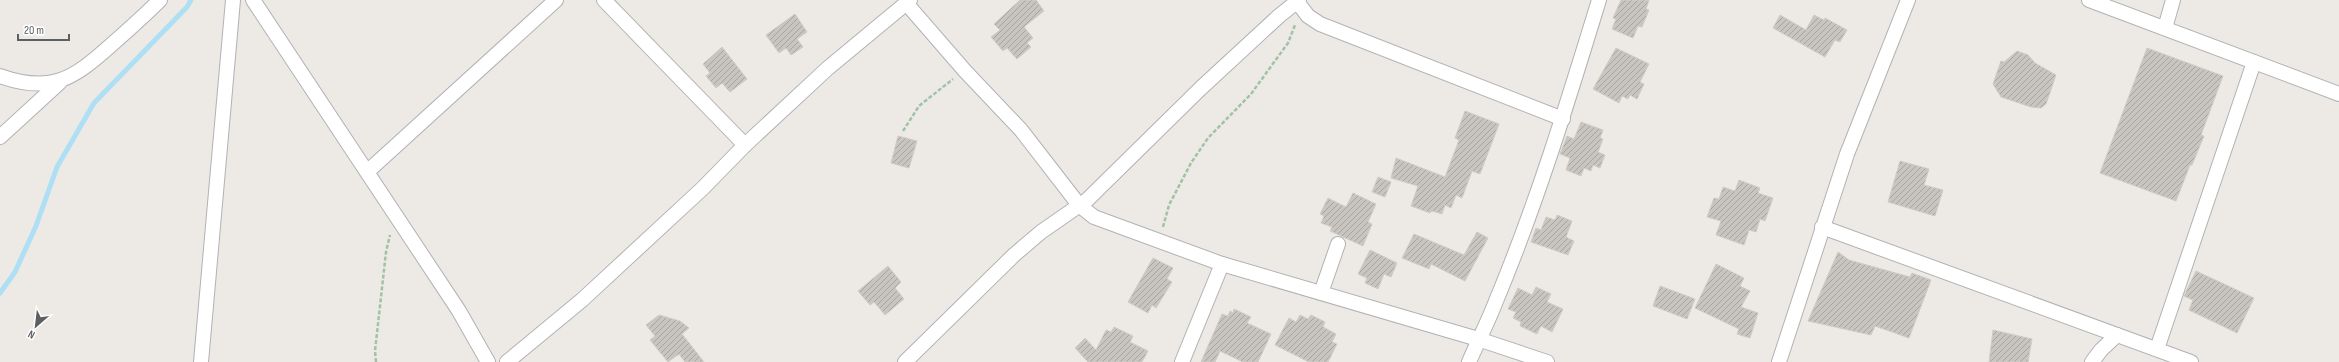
<svg xmlns="http://www.w3.org/2000/svg" width="2339" height="362" font-family="'Sofia Sans Condensed',sans-serif">
  <style>
    .lines { fill: none; stroke-linecap: round; stroke-linejoin: round }
    .stream { stroke: #aedff4; stroke-width: 5 }
    .building { fill: url(#building-hatch); stroke: #d1cbc4 }
    .minor-casing { stroke: #b0b2b5; stroke-width: 16 }
    .path { stroke: #a0c3a5; stroke-width: 2.5; stroke-dasharray: 4 2; stroke-linecap: butt }
    .minor { stroke: #fff; stroke-width: 14 }
  </style>
  <defs>
    <pattern id="building-hatch" width="6" height="6" patternUnits="userSpaceOnUse"><rect width="6" height="6" fill="#c8c5c1"/><path d="M-1 1l2-2M0 6l6-6M5 7l2-2" fill="none" stroke="#a6a3a0"/></pattern>
  </defs>
  <rect width="100%" height="100%" fill="#edeae5"/>
  <g class="lines">
    <path class="stream" d="M0,293L15,272L36,226L57,167L94,103L187,7L191,0"/>
  </g>
  <g class="building">
    <path d="M1020,0H1036L1044,11L1024,27L1033,38L1027,43L1031,47L1017,59L1007,48L1003,51L991,37L1000,30L994,24Z"/>
    <path d="M1621,0H1649L1646,9L1649,10L1642,27L1638,26L1633,38L1612,29L1616,19L1613,18Z"/>
    <path d="M795,14L807,32L797,39L803,47L791,55L786,48L779,53L766,35Z"/>
    <path d="M1780,15L1806,30L1814,15L1824,20L1825,18L1847,30L1840,42L1835,40L1825,57L1773,28Z"/>
    <path d="M722,47L747,79L730,92L722,83L716,88L706,76L710,73L703,64Z"/>
    <path d="M1616,48L1649,64L1640,82L1644,84L1637,99L1630,95L1628,99L1622,96L1619,103L1593,89Z"/>
    <path d="M2147,48L2223,76L2201,135L2204,136L2192,165H2190L2176,201L2100,173Z"/>
    <path d="M2017,51L2028,55L2035,63L2056,75L2046,104L2041,108L2031,107L2001,97L1993,84L2001,61L2004,62Z"/>
    <path d="M1465,111L1499,124L1480,174L1472,171L1462,198L1456,195L1451,208L1445,205L1442,214L1432,211L1430,213L1411,206L1418,186L1391,178L1396,158L1445,177L1459,140L1455,138Z"/>
    <path d="M1581,122L1603,130L1600,138L1603,139L1598,152L1605,155L1600,168L1593,165L1591,171L1584,168L1581,176L1566,170L1570,158L1560,154L1567,136L1574,139Z"/>
    <path d="M898,136L917,141L909,168L891,163Z"/>
    <path d="M1900,161L1929,169L1924,185L1943,190L1935,216L1888,202Z"/>
    <path d="M1378,177L1391,182L1385,197L1372,192Z"/>
    <path d="M1739,180L1760,188L1758,193L1773,198L1765,221L1760,219L1756,232L1749,230L1744,245L1716,235L1721,221L1707,217L1714,198L1719,199L1723,187L1735,191Z"/>
    <path d="M1353,193L1376,204L1368,222L1372,224L1363,246L1330,231L1332,227L1321,223L1324,216L1320,214L1328,198L1346,207Z"/>
    <path d="M1557,215L1572,221L1566,237L1574,241L1568,255L1531,242L1536,228L1541,230L1546,217L1555,220Z"/>
    <path d="M1477,232L1488,238L1465,281L1431,264L1429,269L1402,258L1414,234L1464,255Z"/>
    <path d="M1370,250L1397,263L1391,277L1384,274L1378,289L1365,283L1367,278L1358,274Z"/>
    <path d="M1838,252L1849,260L1910,277L1912,273L1931,280L1909,338L1875,326L1871,335L1808,321Z"/>
    <path d="M1153,258L1173,268L1167,279L1172,282L1156,308L1152,305L1148,313L1128,302Z"/>
    <path d="M1716,264L1744,278L1740,286L1750,291L1741,307L1758,313L1750,338L1737,334L1739,329L1695,308Z"/>
    <path d="M888,266L901,282L895,288L904,299L885,315L874,302L870,305L858,291Z"/>
    <path d="M2196,271L2254,298L2237,333L2189,310L2193,300L2184,296Z"/>
    <path d="M1660,286L1695,299L1687,319L1653,306Z"/>
    <path d="M1536,287L1551,294L1547,302L1563,309L1552,332L1541,326L1537,334L1520,326L1521,322L1513,318L1516,312L1508,309L1518,288L1532,295Z"/>
    <path d="M1234,309L1251,317L1247,323L1271,334L1258,362H1243L1220,351L1215,362H1201L1222,314L1228,316L1230,311L1233,313Z"/>
    <path d="M659,315L680,321L689,328L682,334L704,362H685L679,354L668,362L650,340L655,336L646,325Z"/>
    <path d="M1300,315L1308,319L1311,315L1325,322L1323,327L1336,334L1332,342L1337,344L1328,362H1309L1275,345L1289,318L1296,322Z"/>
    <path d="M1114,327L1133,336L1130,342L1148,351L1142,362H1088L1075,348L1085,338L1096,350L1106,330L1111,332Z"/>
    <path d="M1993,330L2032,339L2028,362H1989Z"/>
  </g>
  <g class="lines">
    <g class="minor-casing">
      <g id="minor">
        <path d="M253,0L459,311L488,362"/>
        <path d="M604,0L745,145"/>
        <path d="M2089,0L2339,94"/>
        <path d="M906,3L965,71L1021,130L1079,205L1094,217L1222,264L1478,339L1547,362"/>
        <path d="M1298,3L1308,16L1320,24L1563,119"/>
        <path d="M2165,28L2173,0"/>
        <path d="M0,76C51,94 73,79 110,46C127,31 144,16 160,0"/>
        <path d="M0,137L60,82"/>
        <path d="M367,172L556,0"/>
        <path d="M1822,227L2191,362"/>
        <path d="M1321,293L1338,244"/>
        <path d="M2157,349L2254,62"/>
        <path d="M201,362L233,0"/>
        <path d="M507,362L582,300L703,188L745,145L828,68L910,0"/>
        <path d="M905,362L1014,255L1041,232L1087,200L1201,88L1279,16L1299,0"/>
        <path d="M1182,362L1222,264"/>
        <path d="M1469,362C1478,341 1488,322 1496,301C1537,203 1568,101 1599,0"/>
        <path d="M1779,362L1847,154L1908,0"/>
        <path d="M2092,362L2101,350L2117,335"/>
      </g>
    </g>
    <g class="path">
      <path d="M903,131L919,106L953,79"/>
      <path d="M1163,227L1169,205L1191,163L1208,138L1251,94L1288,43L1295,25"/>
      <path d="M376,362L375,351L386,252L390,235"/>
    </g>
    <use href="#minor" class="minor"/>
  </g>
  <g transform="translate(36 326) rotate(208)" stroke="#ffffff" stroke-width="3" paint-order="stroke">
  <path d="M0-3L7 15L0 10L-7 15Z" fill="#5d6063"/>
  <text y="-6" font-size="11" font-weight="bold" text-anchor="middle" fill="#5d6063">N</text>
  </g>
  <path d="M18 34v6h51v-6" fill="none" stroke="#5d6063" stroke-width="2"/>
  <text x="24" y="34" font-size="12" fill="#5d6063" stroke="#ffffff" stroke-width="3" paint-order="stroke">20 m</text>
</svg>
